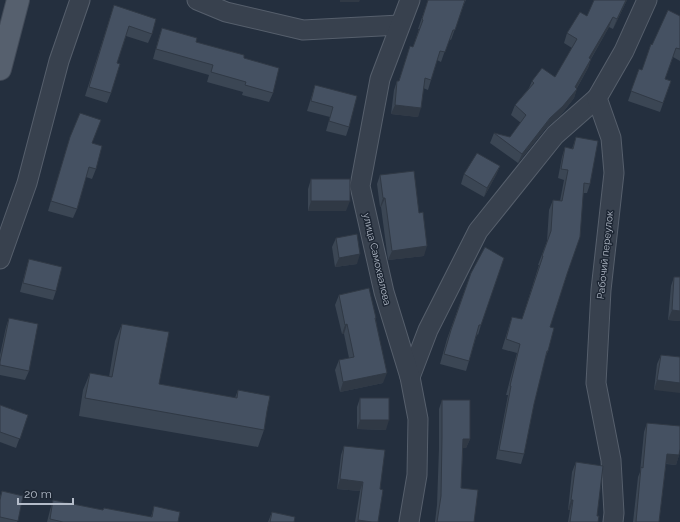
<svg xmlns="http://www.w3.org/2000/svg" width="680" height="522" font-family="Raleway,sans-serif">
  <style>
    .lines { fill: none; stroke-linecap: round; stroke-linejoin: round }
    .minor-casing { stroke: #565f6c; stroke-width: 21 }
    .major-casing { stroke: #414a57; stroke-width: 24 }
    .minor { stroke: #38414e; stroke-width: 19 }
    .major { stroke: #56606e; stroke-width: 22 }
    .wall { fill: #3b4654 }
    .shaded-wall { fill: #303945 }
    .building { fill: #455162; stroke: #303945 }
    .labels { text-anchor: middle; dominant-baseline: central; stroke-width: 3; stroke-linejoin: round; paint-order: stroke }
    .street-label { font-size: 10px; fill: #b4bcc9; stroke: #1d2633 }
  </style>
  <rect width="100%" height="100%" fill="#242f3e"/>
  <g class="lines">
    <g class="minor-casing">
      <g id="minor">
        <path d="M197,0L226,12L303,30L400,25"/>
        <path d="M0,259L27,183L59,61L80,0"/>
        <path d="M410,377L428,330L478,231L555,135L597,98"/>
        <path d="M409,522L417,475L418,419L410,377L384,292L360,186L380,79L410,0"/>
        <path d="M613,522L614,513L611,460L596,383L601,290L614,173L611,138L597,98L624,51L647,0"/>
      </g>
    </g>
    <g class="major-casing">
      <path id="major" d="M0,69L18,0"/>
    </g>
    <use href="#minor" class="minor"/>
    <use href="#major" class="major"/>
  </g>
  <g class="wall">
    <path d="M428,0H466L464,4L451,40L449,39L441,62L437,60L428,90L423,88L418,117L391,114L394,90L397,81H399L410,46L413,47L419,29H418Z"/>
    <path d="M627,0L613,29L609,27L591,59L588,68L577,88L574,98L560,116L546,128L518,163L490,143L494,133L510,137L521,123L511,115L515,105L529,88L532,81L555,77L572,48L564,43L567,33L587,16Z"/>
    <path d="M114,5L152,34L148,43L126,36L117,63L111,93L107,103L85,96Z"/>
    <path d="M680,16V61L673,57L665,79L671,81L660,112L628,101L639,69L642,70L652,45Z"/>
    <path d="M162,28L196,42L244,58L273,93L269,102L242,95L243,92L207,82L209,75L153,59L159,37Z"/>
    <path d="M315,85L349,127L346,136L326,131L330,117L307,111L312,95Z"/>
    <path d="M80,113L92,143L96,169L92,179L86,177L77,209L73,218L48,211L67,147Z"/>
    <path d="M576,137L590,184L587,193H583L567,274L550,327L548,351L544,361L534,404L524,454L521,464L496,459L508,395H506L517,353L502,349L509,326L512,317L522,319L539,265H538L547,241L549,210L553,200L560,201L564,180L558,178L562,157L565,147L572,149Z"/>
    <path d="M500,166L496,175L484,197L461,184L464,174Z"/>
    <path d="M380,175L419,213L424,256L388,260L381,207H380L377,184Z"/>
    <path d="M311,179L346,211H308V189Z"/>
    <path d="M336,238L357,264L335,267L332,247Z"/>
    <path d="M29,259L56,291L53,300L20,292L26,269Z"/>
    <path d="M471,273L481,325L478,335L477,334L469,361L466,371L440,364L447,339Z"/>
    <path d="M674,277H680V321L668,320L671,286Z"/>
    <path d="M339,295L376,318V320L383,383L340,392L335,370L339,360L349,358L344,334H342L335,305Z"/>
    <path d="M9,318L29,371L25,380L0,375V355L6,327Z"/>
    <path d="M122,324L159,384L235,398L238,390L266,414L264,430L258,447L79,416L83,390L90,373L109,377L115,341Z"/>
    <path d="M661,355L680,357L654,390L657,364Z"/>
    <path d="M360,398L386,430L357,429V407Z"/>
    <path d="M442,400L470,439L466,448H463L461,488L474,522H435L437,505L439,448V409Z"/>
    <path d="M0,405L28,415L16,448L0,442Z"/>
    <path d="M647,423L679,455L676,465L666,464L659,522H633L638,477L640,472L644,432Z"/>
    <path d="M344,446L380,489L378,522H355L360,491L337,489L341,455Z"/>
    <path d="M576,462L597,516L598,522H568L570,510H568L572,472Z"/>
    <path d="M2,491L23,496L17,522H0V497Z"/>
    <path d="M53,500L103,510L104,508L151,517L154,506L178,522H47L50,510Z"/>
    <path d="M272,512L294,522H268Z"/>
  </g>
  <g class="shaded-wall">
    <path d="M340,0H360L359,2H340Z"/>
    <path d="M626,0H627L613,29L617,19Z"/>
    <path d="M613,17L609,27L586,67L589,58Z"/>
    <path d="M591,59L588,68L575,91L577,89L574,98L560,116L546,128L518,163L522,154L575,87Z"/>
    <path d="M395,105L421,108L418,117L391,114Z"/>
    <path d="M500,166L496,175L484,197L487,188Z"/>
    <path d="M383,198H385L381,207H380Z"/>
    <path d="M311,201H350L346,211H308Z"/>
    <path d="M427,246L424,256L388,260L392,251Z"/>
    <path d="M360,254L357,264L335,267L339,258Z"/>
    <path d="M672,310L680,311V321L668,320Z"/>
    <path d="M347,324L344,334H342L345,325Z"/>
    <path d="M387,373L383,383L340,392L343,382Z"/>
    <path d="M657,380L680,383V393L654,390Z"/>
    <path d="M360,420H389L386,430L357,429Z"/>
    <path d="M463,439H470L466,448H460Z"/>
    <path d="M667,454L679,455L676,465L663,463Z"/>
    <path d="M340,479L363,482L360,491L337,489Z"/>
    <path d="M571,500H573L570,510H568Z"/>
    <path d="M358,520L372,522H357Z"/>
  </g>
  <g class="building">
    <path d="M428,0H465L455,30H453L445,52L440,51L431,80L425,78L421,108L395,105L397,81H399L410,46L413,47L423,20L422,19Z"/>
    <path d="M594,0H626L617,19L613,17L589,58L591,59L575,87L577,89L563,106L550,118L522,154L494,133L510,137L526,115L515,105L534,83L532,81L542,68L555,77L577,39L567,33L580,12L587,16Z"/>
    <path d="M114,5L156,19L152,34L129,26L117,63L120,64L111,93L89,87Z"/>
    <path d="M668,10L680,16V49L676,48L665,79L671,81L663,103L631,91L639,69L642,70L651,44L652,45Z"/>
    <path d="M162,28L197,38L196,42L244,55V58L279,68L273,93L245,85L246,82L211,72L213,65L156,49Z"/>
    <path d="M315,85L357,96L349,127L329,121L333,107L311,101Z"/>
    <path d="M80,113L101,120L92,143L102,146L96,169L89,167L77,209L51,201L70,137Z"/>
    <path d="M576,137L598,141L590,184L584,183L580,237L567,274L550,327L554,328L548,351H547L534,404L524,454L499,450L511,386H510L520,344L506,339L512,317L522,319L543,256H542L551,231L553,200L562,201L568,170L561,169L565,147L573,149Z"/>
    <path d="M477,153L500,166L487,188L464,174Z"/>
    <path d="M414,171L419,213L423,212L427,246L392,251L385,198H383L380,175Z"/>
    <rect x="311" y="179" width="39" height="22"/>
    <path d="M357,234L360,254L339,258L336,238Z"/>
    <path d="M485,247L504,258L481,325H479L469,361L444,354L451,330L471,273Z"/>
    <path d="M29,259L62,267L56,291L23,283Z"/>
    <path d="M674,277H680V311L672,310Z"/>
    <path d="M369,288L376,318H375L387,373L343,382L339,360L354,357L347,324L345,325L339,295Z"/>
    <path d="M9,318L38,324L29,371L0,365V362Z"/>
    <path d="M122,324L169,332L159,384L237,398L238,390L270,396L267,411L264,430L85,398L90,373L112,377Z"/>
    <path d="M661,355L680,357V383L657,380Z"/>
    <rect x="360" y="398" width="29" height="22"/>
    <path d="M442,400H470V439H463L461,488L478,490L474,522H437L441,496L442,438Z"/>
    <path d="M0,405L28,415L20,439L0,432Z"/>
    <path d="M647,423L680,426V449L679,455L667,454L659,522H636L641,467L643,468Z"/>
    <path d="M344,446L385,450L380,489L383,490L378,522H372L358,520L363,482L340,479Z"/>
    <path d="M576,462L603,466L597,516H599L598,522H570L573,500H571Z"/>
    <path d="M2,491L23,496L18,521L0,517V500Z"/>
    <path d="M53,500L103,510L104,508L152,517L154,506L180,512L178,522H63L50,519Z"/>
    <path d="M272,512L295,517L294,522H270Z"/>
  </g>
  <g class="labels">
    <g class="street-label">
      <text transform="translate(605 255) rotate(-84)">Рабочий переулок</text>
      <text transform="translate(377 259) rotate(77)">улица Самохвалова</text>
    </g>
  </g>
  <path d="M18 498v6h55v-6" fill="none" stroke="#b4bcc9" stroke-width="2"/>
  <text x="24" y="498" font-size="12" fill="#b4bcc9" stroke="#1d2633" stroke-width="3" paint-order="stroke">20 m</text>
</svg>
